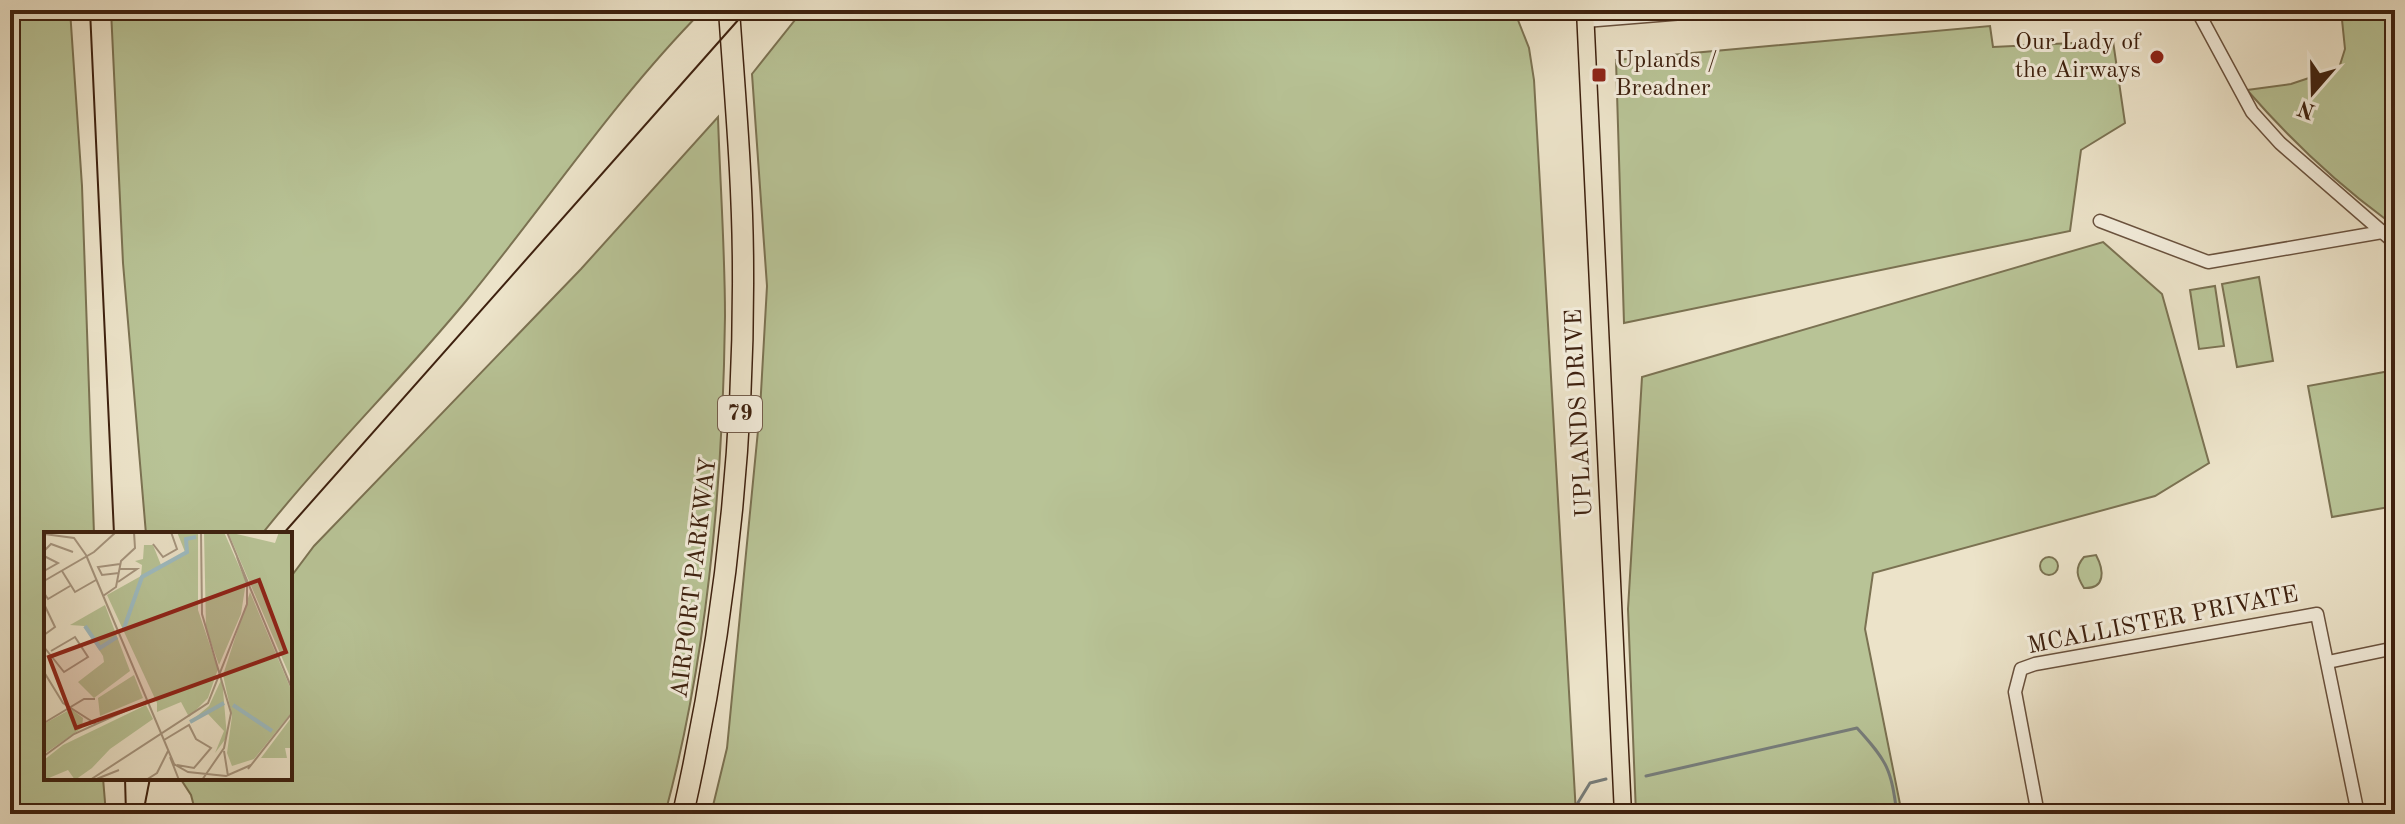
<svg xmlns="http://www.w3.org/2000/svg" width="2405" height="824" font-family="'Old Standard TT',serif">
  <style>
    .green { fill: #b8c396; stroke: #7b7252; stroke-width: 2 }
    .lines { fill: none; stroke-linecap: round; stroke-linejoin: round }
    .stream { stroke: #777d7a; stroke-width: 3 }
    .minor-casing { stroke: #6a523e; stroke-width: 15 }
    .major-casing { stroke: #3e210f; stroke-width: 19 }
    .highway-casing { stroke: #3e210f; stroke-width: 23 }
    .minor { stroke: #f3eddc; stroke-width: 12 }
    .major { stroke: #ece3c9; stroke-width: 16 }
    .highway { stroke: #ece3c9; stroke-width: 20 }
    .tram { stroke: #3e210f; stroke-width: 2 }
    .poi-dot { fill: #8f2418; stroke: #f3eddc; stroke-width: 3 }
    .labels { text-anchor: middle; dominant-baseline: central; stroke-width: 6; stroke-linejoin: round; paint-order: stroke }
    .shield { fill: #f3eddc; stroke: #745e4c; stroke-width: 2 }
    .shield-label { font-size: 22px; font-weight: bold; fill: #3e210f }
    .poi-label { font-size: 24px; fill: #3e210f; stroke: #f3eddc; text-anchor: end }
    .street-label { font-size: 24px; fill: #3e210f; stroke: #f3eddc }
    .inset-river { fill: none; stroke: #9dbbc1; stroke-width: 4 }
    .inset-road { fill: none; stroke: #a6957f; stroke-width: 2 }
    .view { fill: #8f2418; fill-opacity: 0.15; stroke: #8f2418; stroke-width: 4 }
    .inset-edge { fill: none; stroke: #3e210f; stroke-width: 4 }
  </style>
  <rect width="100%" height="100%" fill="#ece3c9"/>
  <filter id="stains"><feTurbulence type="fractalNoise" baseFrequency=".0025" numOctaves="4"/><feColorMatrix values="0 0 0 0 .2 0 0 0 0 .09 0 0 0 0 .02 0 0 0 .5 -.17"/></filter>
  <radialGradient id="worn" r=".72"><stop offset=".6" stop-color="#630" stop-opacity="0"/><stop offset="1" stop-color="#630" stop-opacity=".3"/></radialGradient>
  <g class="green">
    <path d="M10,10H70L82,186L94,534H46V778H103L106,814H10Z"/>
    <path d="M111,10H703C615,99 545,205 466,301C400,381 326,453 262,534H146L123,263Z"/>
    <path d="M803,10H1514L1529,48L1534,80L1576,814H711L727,748L760,410L767,286L752,74Z"/>
    <path d="M2341,10H2395V216L2384,218C2334,181 2288,137 2247,90L2291,84L2339,68L2345,49Z"/>
    <path d="M1990,26L1993,47L2113,41L2125,123L2081,150L2070,231L1624,323L1616,60Z"/>
    <path d="M718,117C720,183 725,250 725,316C723,480 708,655 665,814H196L191,795L180,778H290V578L314,546L581,269Z"/>
    <path d="M2103,242L2162,294L2209,463L2155,496L1873,573L1865,629L1902,814H1636L1628,609L1642,377Z"/>
    <path d="M2259,277L2273,361L2237,367L2222,284Z"/>
    <path d="M2215,286L2224,346L2199,349L2190,290Z"/>
    <path d="M2395,370V506L2332,517L2308,386Z"/>
    <path d="M2096,555C2104,570 2106,589 2084,588C2077,577 2074,568 2084,557Z"/>
    <circle cx="2049" cy="566" r="9"/>
  </g>
  <g class="lines">
    <g class="stream">
      <path d="M1646,776L1857,728C1888,762 1891,769 1897,814"/>
      <path d="M1571,814L1590,783L1606,779"/>
    </g>
    <g class="minor-casing">
      <g id="minor">
        <path d="M2197,10L2252,112L2280,143L2395,243"/>
        <path d="M1585,21L1720,10"/>
        <path d="M2100,221L2208,262L2388,231"/>
        <path d="M2328,662L2395,648"/>
        <path d="M2038,814L2015,692L2021,669L2035,664L2317,614L2358,814"/>
      </g>
    </g>
    <g class="major-casing">
      <path id="major" d="M1585,10L1623,814"/>
    </g>
    <g class="highway-casing">
      <path id="highway" d="M683,814C723,636 744,454 743,271C743,184 735,97 729,10"/>
    </g>
    <use href="#minor" class="minor"/>
    <use href="#major" class="major"/>
    <use href="#highway" class="highway"/>
    <g class="tram">
      <path d="M90,10L114,534"/>
      <path d="M283,534L747,10"/>
      <path d="M125,778L126,814"/>
      <path d="M143,814L150,778"/>
    </g>
  </g>
  <g class="poi-dot">
    <circle cx="2157" cy="57" r="8"/>
    <rect x="1591" y="67" width="16" height="16" rx="4"/>
  </g>
  <g class="labels">
    <rect class="shield" x="718" y="396" width="44" height="36" rx="6"/>
    <g class="shield-label">
      <text x="740" y="414">79</text>
    </g>
    <g class="poi-label">
      <text x="2141" y="43">Our Lady of<tspan x="2141" dy="28">the Airways</tspan></text>
      <text x="1615" y="61" text-anchor="start">Uplands /<tspan x="1615" dy="28">Breadner</tspan></text>
    </g>
    <g class="street-label">
      <text transform="translate(1580 413) rotate(-93)">UPLANDS DRIVE</text>
      <text transform="translate(695 578) rotate(-83)">AIRPORT PARKWAY</text>
      <text transform="translate(2163 621) rotate(-11)">MCALLISTER PRIVATE</text>
    </g>
  </g>
  <g transform="translate(44 532)">
    <rect width="248" height="248" fill="#ece3c9"/>
    <path d="M133,0H154V78L174,137L164,166L145,185L137,170L113,180V171L63,63L97,44L98,33L91,29L99,27L100,13H109L117,33L141,20ZM160,0H180L202,50L197,82L175,133L162,96ZM184,0L231,11L235,0H248V149ZM206,60L248,160V180L210,227L188,234L183,221L188,184L179,143ZM61,73L86,139L50,166L34,150L60,130L59,124L40,94L26,93ZM90,143L99,166L56,184L54,166ZM178,146L183,205L171,221L180,199L164,182L147,189L165,174ZM102,173L109,187L66,217L48,236L31,248L24,238L0,248V228L19,213ZM27,177L39,186L38,196L0,222V192ZM247,186L248,216H241L243,226H217Z" fill="#b8c396"/>
    <path class="inset-river" d="M41,94L56,116L73,105M79,99L98,45L143,20L142,7L152,5M189,173L228,199M146,190L180,171"/>
    <path class="inset-road" d="M157,0L158,82L187,181L180,216L158,248M183,0L248,157M0,2L30,6L42,23M109,12L119,25L133,17L127,0M0,19L7,12L29,20M42,23L130,232L144,240L182,244L207,233M0,24L14,31L0,39M18,39L31,60L52,48M75,41L58,43L54,35L76,32M0,49L50,20L72,0M74,50L93,37H75M0,61L4,67L26,54M59,64L72,55L77,29L91,16L90,0M0,72L11,95L0,103M0,115L20,140L44,125L31,105L7,119M0,140L19,171L52,192M0,191L40,167H51M120,208L145,193L152,207L167,216L150,236L133,233M180,219L184,244M0,224L30,202L103,169M126,225L135,248M204,237L248,181M46,248L164,171L203,72V52L193,25M50,248L75,238M102,248L113,241L124,219"/>
    <path class="view" d="M215,48L242,120L32,196L5,125Z"/>
    <rect width="248" height="248" class="inset-edge"/>
  </g>
  <rect width="2405" height="824" fill="none" stroke="#ece3c9" stroke-width="40"/>
  <rect x="12" y="12" width="2381" height="800" fill="none" stroke="#3e210f" stroke-width="4"/>
  <rect x="20" y="20" width="2365" height="784" fill="none" stroke="#3e210f" stroke-width="2"/>
  <g transform="translate(2313 92) rotate(200)" stroke="#f3eddc" stroke-width="6" paint-order="stroke">
  <path d="M0-6L14 30L0 20L-14 30Z" fill="#3e210f"/>
  <text y="-12" font-size="22" font-weight="bold" text-anchor="middle" fill="#3e210f">N</text>
  </g>
  <rect width="100%" height="100%" filter="url(#stains)"/>
  <rect width="100%" height="100%" fill="url(#worn)"/>
</svg>
